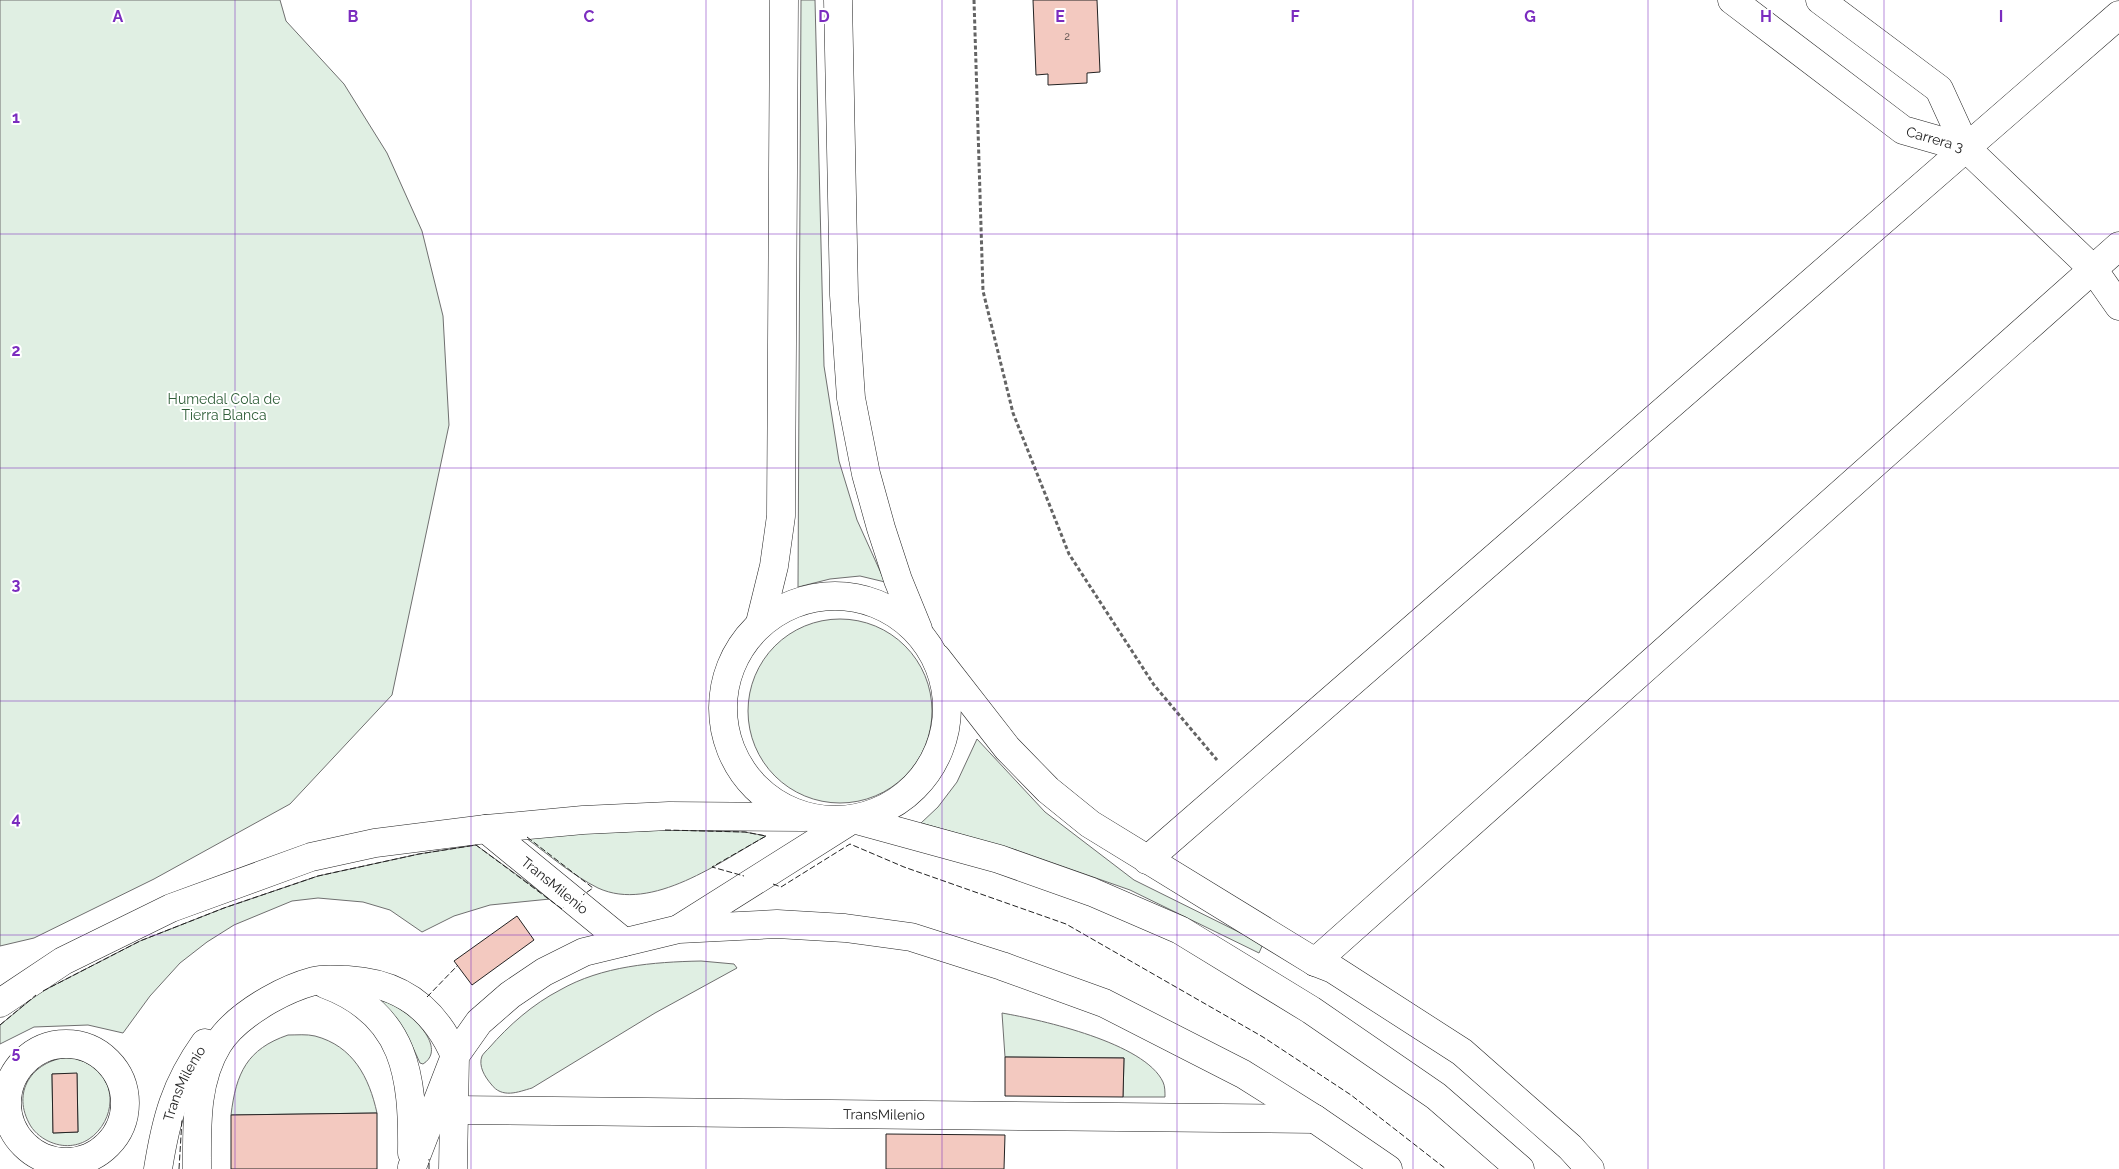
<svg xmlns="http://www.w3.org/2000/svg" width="2119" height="1169" font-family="Raleway,sans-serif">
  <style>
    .green { fill: #e0efe3; stroke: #6f6f6f; fill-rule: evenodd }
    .building { fill: #f3c9c0; stroke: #222 }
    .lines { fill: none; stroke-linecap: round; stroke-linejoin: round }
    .minor-casing { stroke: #222; stroke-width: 29 }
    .path { stroke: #646464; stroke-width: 3; stroke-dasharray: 4 2.5; stroke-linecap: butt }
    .minor { stroke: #fff; stroke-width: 28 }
    .fence { stroke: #222; stroke-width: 1; stroke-dasharray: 6 2.5; stroke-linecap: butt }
    .grid { fill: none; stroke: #7b2cbf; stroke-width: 1; stroke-opacity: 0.55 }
    .labels { text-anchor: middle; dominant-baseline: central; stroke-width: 4; stroke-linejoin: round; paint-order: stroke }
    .number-label { font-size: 11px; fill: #564c4a }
    .street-label { font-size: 14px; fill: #222; stroke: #fff }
    .park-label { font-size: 14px; fill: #2f5e38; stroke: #fff }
    .grid-label { font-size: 16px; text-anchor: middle; font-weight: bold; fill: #7b2cbf; stroke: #fff; stroke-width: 4; stroke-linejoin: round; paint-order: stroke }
  </style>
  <rect width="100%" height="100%" fill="#fff"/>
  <g class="green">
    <path d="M0,0H280L286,21L344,84L387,153L422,231L443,316L449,425L392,695L290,804L154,879L34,938L0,946Z"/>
    <path d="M801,0H815L824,366L839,461L857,520L885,582L860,576L830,579L798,587Z"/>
    <circle cx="840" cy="711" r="92"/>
    <path d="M977,739L1045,812L1134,880L1263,944L1259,953L1130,890L1019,851L921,823L938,807L957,782Z"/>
    <path d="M666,830L745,832L766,836C721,861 652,913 598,888C572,875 549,855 526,838L543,835Z"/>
    <path d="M476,845L550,899L490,905L454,916L422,932L390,910L363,902L318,898L292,901L234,925L207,942L180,963L150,996L123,1033L88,1025L34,1027L0,1044V1025L39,993L140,941L224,908L318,876L419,854Z"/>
    <path d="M701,961L734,964L737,968L655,1013L532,1088C518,1092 502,1099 491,1084C485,1077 478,1066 482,1056C483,1054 487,1050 489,1048C509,1025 533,1004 560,990C602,966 653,962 701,961Z"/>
    <path d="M378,1000C399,1000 452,1046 423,1064L420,1063L410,1041Z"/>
    <path d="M1002,1013C1042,1020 1145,1043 1163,1082C1165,1086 1165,1092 1165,1097H1123L1124,1058L1005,1057Z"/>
    <path d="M288,1035C297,1035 307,1034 315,1036C353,1046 369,1077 377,1113L231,1115C236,1073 247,1049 288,1035Z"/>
    <path d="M71,1057C144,1076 102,1167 48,1141C40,1137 33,1131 29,1123C11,1089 35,1059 71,1057ZM52,1074H77L78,1132L53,1133Z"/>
  </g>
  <g class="building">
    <path d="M1033,0H1097L1100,72L1087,73V83L1048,85V74L1036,75Z"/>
    <path d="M517,916L534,940L472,985L454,961Z"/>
    <path d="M1005,1057L1124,1058L1123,1097L1005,1096Z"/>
    <path d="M77,1073L78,1132L53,1133L52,1074Z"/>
    <path d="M377,1113V1169H231V1115Z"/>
    <path d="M886,1134L1005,1135L1004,1169H886Z"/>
  </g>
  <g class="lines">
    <g class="minor-casing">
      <g id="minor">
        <path d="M838,0L844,295L851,398L866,474L881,528L898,580L918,629"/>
        <path id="s1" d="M1732,0L1903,130L1966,148"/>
        <path d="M1820,0L1939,89L1966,148L2093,269L2119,306"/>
        <circle cx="835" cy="708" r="112"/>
        <path d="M760,623L774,566L781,516L784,0"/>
        <path d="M937,658L1007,748L1048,790L1090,824L1315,962L1333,969L1462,1052L1570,1147L1590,1169"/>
        <path id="s2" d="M486,829L624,942"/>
        <path d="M1147,860L2119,15"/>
        <path d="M680,928L853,819L999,859L1092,892L1180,930L1311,1010L1436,1096L1520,1169"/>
        <path d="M1315,962L2119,246"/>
        <path d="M325,984C406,1014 413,1076 412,1153"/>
        <path d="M0,1003L63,961L171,908L311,857L375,843L486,829L583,820L669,816L804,817"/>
        <circle cx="66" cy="1103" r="59"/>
        <path id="s3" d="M453,1110L1315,1119"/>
        <path id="s4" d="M158,1169C166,1119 175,1085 205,1043"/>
        <path d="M197,1169C197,1127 195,1081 218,1044C230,1025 250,1011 269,1000C283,992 299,985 314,981C325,978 338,980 348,980C401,983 435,1009 455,1056L412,1167"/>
        <path d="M453,1169L455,1056L479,1022L510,995L544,972L584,952L679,929L777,924L845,928L911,937L1002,966L1104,1003L1243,1074L1315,1119L1388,1169"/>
      </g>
    </g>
    <path class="path" d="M974,0L983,291L1013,413L1069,554L1154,685L1217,760"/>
    <use href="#minor" class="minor"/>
    <g class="fence">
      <path d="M665,830L745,832L766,836L712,867L744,876"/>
      <path d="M527,837L593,888L583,895"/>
      <path d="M773,884L781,887L850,844L904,867L1066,924L1263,1037L1351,1095L1446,1169"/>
      <path d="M43,991L140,941L224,908L318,876L419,854L476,845L562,909L564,907"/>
      <path d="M427,997L458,965"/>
      <path d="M0,1025L36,995"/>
      <path d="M179,1169L182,1119"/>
      <path d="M429,1169V1159"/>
    </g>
  </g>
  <path class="grid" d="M235,0V1169M471,0V1169M706,0V1169M942,0V1169M1177,0V1169M1413,0V1169M1648,0V1169M1884,0V1169M0,234H2119M0,468H2119M0,701H2119M0,935H2119"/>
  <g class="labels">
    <g class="number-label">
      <text x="1067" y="36">2</text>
    </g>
    <g class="street-label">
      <text stroke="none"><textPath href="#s1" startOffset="248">Carrera 3</textPath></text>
      <text stroke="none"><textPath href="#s2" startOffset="89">TransMilenio</textPath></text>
      <text stroke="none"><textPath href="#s4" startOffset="90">TransMilenio</textPath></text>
      <text stroke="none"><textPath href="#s3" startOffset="431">TransMilenio</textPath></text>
    </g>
    <g class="park-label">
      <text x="224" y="399">Humedal Cola de<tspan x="224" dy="16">Tierra Blanca</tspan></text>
    </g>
  </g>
  <g class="grid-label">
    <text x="118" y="22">A</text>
    <text x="353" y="22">B</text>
    <text x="589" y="22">C</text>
    <text x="824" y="22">D</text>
    <text x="1060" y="22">E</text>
    <text x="1295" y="22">F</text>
    <text x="1530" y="22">G</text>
    <text x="1766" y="22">H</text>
    <text x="2001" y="22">I</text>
    <text x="16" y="123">1</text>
    <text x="16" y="356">2</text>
    <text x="16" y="590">3</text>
    <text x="16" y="824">4</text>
    <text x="16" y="1058">5</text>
  </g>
</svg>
